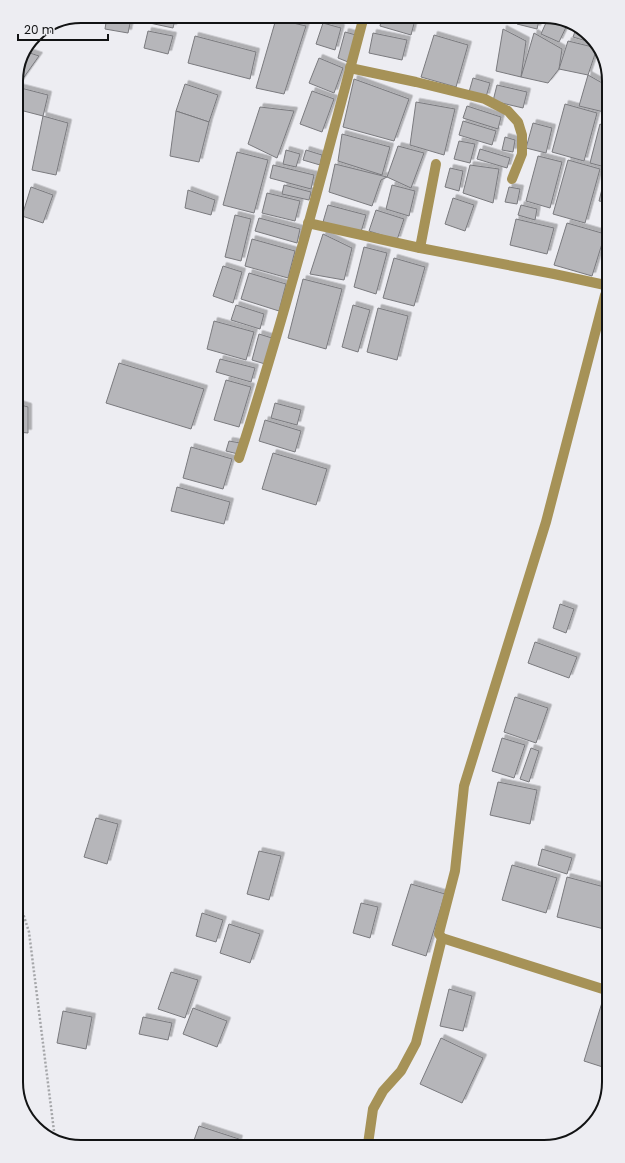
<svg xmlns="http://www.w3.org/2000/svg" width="625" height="1163" font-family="Poppins,sans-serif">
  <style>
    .building { fill: #b6b6ba; stroke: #7a7a7e; filter: url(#shadow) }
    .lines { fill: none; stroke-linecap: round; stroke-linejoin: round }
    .path { stroke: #a5a6a9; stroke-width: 2.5; stroke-dasharray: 2 2; stroke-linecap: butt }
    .minor { stroke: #a69257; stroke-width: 10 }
    .rim { fill: none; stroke: #121314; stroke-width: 2 }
  </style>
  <defs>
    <filter id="shadow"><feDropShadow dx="3.5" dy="-3.5" stdDeviation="0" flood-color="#0004"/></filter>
  </defs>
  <rect width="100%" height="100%" fill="#ededf2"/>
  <g class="building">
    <path d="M107,16L131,19L128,33L105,29Z"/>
    <path d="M127,16H176L173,28L131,19Z"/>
    <path d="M296,16H322L320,23Z"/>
    <path d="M344,16H358L357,21L344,17Z"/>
    <path d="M382,16H416L411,35L380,26Z"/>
    <path d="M519,16H540L537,29L517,24Z"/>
    <path d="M549,16L568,23L559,42L541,34Z"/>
    <path d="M276,19L306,26L284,94L256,88Z"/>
    <path d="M323,23L341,28L335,50L316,44Z"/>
    <path d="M577,26L580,27L593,43L573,37Z"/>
    <path d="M503,29L526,41L521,77L496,71Z"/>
    <path d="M148,31L173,36L168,54L144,48Z"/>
    <path d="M345,32L356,35L348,62L338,58Z"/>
    <path d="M373,33L407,40L402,60L369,53Z"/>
    <path d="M534,33L562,49L559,69L548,83L521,77Z"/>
    <path d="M434,35L468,45L456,87L421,77Z"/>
    <path d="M195,36L256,52L250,79L188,63Z"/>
    <path d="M568,41L597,48L588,75L559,69Z"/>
    <path d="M27,52L39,56L17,87H16V77Z"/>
    <path d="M319,58L343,68L334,93L309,83Z"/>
    <path d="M588,75L604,84V112L579,106Z"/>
    <path d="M473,78L490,83L486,97L469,92Z"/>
    <path d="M354,79L409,99L394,141L343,127Z"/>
    <path d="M185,84L218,95L209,122L176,111Z"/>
    <path d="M497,85L527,92L523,108L493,101Z"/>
    <path d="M17,87L48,95L43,116L16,109Z"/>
    <path d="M312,91L334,99L322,132L300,124Z"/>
    <path d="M416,102L455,109L444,155L410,145Z"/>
    <path d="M565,104L597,113L584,161L552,152Z"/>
    <path d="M467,106L501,117L498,129L463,118Z"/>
    <path d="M260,107L294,111L277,158L248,144Z"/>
    <path d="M176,111L209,122L199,162L170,156Z"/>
    <path d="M43,116L68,123L56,175L32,170Z"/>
    <path d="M463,121L496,131L492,145L459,135Z"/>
    <path d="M533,123L552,128L546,153L526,148Z"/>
    <path d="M600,124L604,126L605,167L590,163Z"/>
    <path d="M342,134L390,147L382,175L338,161Z"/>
    <path d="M505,137L515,140L513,152L502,150Z"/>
    <path d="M459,141L475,144L470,163L454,159Z"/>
    <path d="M398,146L424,153L411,188L387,177Z"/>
    <path d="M480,149L510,158L507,168L477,159Z"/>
    <path d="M286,150L300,154L296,167L283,164Z"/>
    <path d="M306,150L322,155L320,165L303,160Z"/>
    <path d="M237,152L268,160L254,213L223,205Z"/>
    <path d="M538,156L562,162L550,208L526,201Z"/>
    <path d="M568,160L600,169L585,223L553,214Z"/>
    <path d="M335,164L387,177L381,180L372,206L329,192Z"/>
    <path d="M273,165L314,175L311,189L270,178Z"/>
    <path d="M470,165L499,169L493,203L463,193Z"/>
    <path d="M450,168L463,171L459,191L445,187Z"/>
    <path d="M605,177V202L599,201Z"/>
    <path d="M284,185L311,192L309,200L282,194Z"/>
    <path d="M392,185L415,191L409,216L386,209Z"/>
    <path d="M31,187L53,195L43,223L22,216Z"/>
    <path d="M509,187L520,189L517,204L505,202Z"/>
    <path d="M188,190L215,200L211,215L185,208Z"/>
    <path d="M267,193L300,201L295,221L262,213Z"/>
    <path d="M453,198L474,205L465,231L445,224Z"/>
    <path d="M328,205L366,215L361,232L323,222Z"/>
    <path d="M521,205L537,209L535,220L518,215Z"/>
    <path d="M376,210L404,219L397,240L369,231Z"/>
    <path d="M235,215L251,219L241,261L225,257Z"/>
    <path d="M259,218L300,229L297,243L255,231Z"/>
    <path d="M516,219L554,228L547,254L510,245Z"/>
    <path d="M567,223L605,234L592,276L554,265Z"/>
    <path d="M323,234L352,248L344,280L310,274Z"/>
    <path d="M252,239L295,251L288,278L245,266Z"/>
    <path d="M364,247L387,253L376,294L354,287Z"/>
    <path d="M394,258L425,267L414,306L383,298Z"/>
    <path d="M223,266L242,272L233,303L213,296Z"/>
    <path d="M249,273L286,284L279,311L241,299Z"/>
    <path d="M303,279L342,289L326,349L288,338Z"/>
    <path d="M236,305L264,314L260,329L231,320Z"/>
    <path d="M353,305L370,310L358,352L342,347Z"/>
    <path d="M378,308L408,316L397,360L367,352Z"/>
    <path d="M214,321L254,332L246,360L207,349Z"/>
    <path d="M259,334L272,338L265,364L252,360Z"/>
    <path d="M220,359L255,368L251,382L216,372Z"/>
    <path d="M119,363L204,389L191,429L106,403Z"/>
    <path d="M226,380L251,387L239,427L214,420Z"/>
    <path d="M275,403L301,410L297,425L271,418Z"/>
    <path d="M18,404L28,407V433L18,432Z"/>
    <path d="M265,420L301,431L295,452L259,441Z"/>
    <path d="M229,441L240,443L238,454L226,451Z"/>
    <path d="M191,447L232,459L223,489L183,478Z"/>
    <path d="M273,453L327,469L316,505L262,489Z"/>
    <path d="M177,487L230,502L224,524L171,511Z"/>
    <path d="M560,604L574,609L566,633L553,628Z"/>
    <path d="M535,642L577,657L569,678L528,663Z"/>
    <path d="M515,697L548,708L536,743L504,732Z"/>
    <path d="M502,738L525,745L514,778L492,771Z"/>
    <path d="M531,748L539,751L529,782L520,779Z"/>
    <path d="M498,782L537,790L530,824L490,815Z"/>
    <path d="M96,818L118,824L107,864L84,857Z"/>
    <path d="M542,849L572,858L567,874L538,865Z"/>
    <path d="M259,851L281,856L269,900L247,894Z"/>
    <path d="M512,865L557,878L546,913L502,900Z"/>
    <path d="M567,877L608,888V930L557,917Z"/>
    <path d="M411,884L445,894L426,956L392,945Z"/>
    <path d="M361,903L378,907L370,938L353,933Z"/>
    <path d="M202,913L223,920L216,942L196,936Z"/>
    <path d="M229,924L260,934L250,963L220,953Z"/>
    <path d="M171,972L198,980L185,1018L158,1009Z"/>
    <path d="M449,989L472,996L463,1031L440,1026Z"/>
    <path d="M604,996L609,998V1069L584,1061Z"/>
    <path d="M193,1008L227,1021L217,1047L183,1034Z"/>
    <path d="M63,1011L92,1017L86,1049L57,1043Z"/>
    <path d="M143,1017L172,1023L168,1040L139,1034Z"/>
    <path d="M441,1038L483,1058L462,1103L420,1084Z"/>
    <path d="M199,1126L239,1139L237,1145L192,1146Z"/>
  </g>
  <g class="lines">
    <path class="path" d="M20,904L29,932L55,1139"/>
    <g class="minor">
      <path d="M350,68L416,82L485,99L508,111L518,122L522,135V154L512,179"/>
      <path d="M308,223L420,248L436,164"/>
      <path d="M420,248L554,274L605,285"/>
      <path d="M239,458C286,312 325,164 364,16"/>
      <path d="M442,938L609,991"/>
      <path d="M368,1144L373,1109L383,1091L401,1071L416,1043L442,938L439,934L440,929L455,871L464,786L546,522L605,295"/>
    </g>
  </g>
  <path d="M0 0H625V1163H0ZM81 23H544A58 58 0 0 1 602 81V1082A58 58 0 0 1 544 1140H81A58 58 0 0 1 23 1082V81A58 58 0 0 1 81 23Z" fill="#ededf2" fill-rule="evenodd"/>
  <path class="rim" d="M81 23H544A58 58 0 0 1 602 81V1082A58 58 0 0 1 544 1140H81A58 58 0 0 1 23 1082V81A58 58 0 0 1 81 23Z"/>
  <path d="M18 34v6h90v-6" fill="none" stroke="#121314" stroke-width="2"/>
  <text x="24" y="34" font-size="12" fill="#121314" stroke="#ededf2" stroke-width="3" paint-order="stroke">20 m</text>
</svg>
